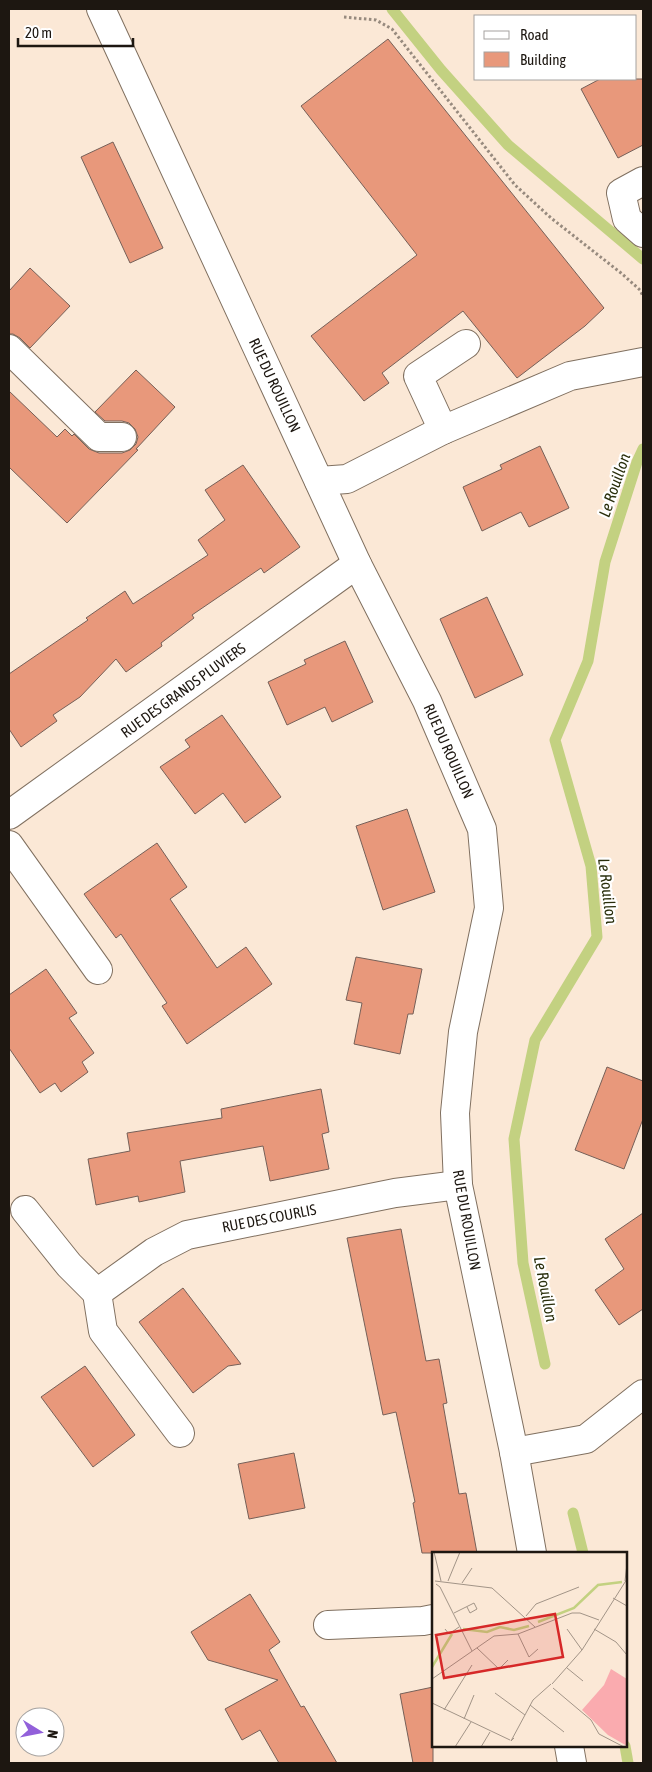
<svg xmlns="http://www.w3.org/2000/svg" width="652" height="1772" font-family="'Asap Condensed',sans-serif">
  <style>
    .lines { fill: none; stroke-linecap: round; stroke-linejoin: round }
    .stream { stroke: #c3d181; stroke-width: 11 }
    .building { fill: #e8987b; stroke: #766058 }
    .minor-casing { stroke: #807060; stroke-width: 30 }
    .path { stroke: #978a7e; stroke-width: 3; stroke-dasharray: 2.5 2.5; stroke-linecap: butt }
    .minor { stroke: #fff; stroke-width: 28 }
    .labels { text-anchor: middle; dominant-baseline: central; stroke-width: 4.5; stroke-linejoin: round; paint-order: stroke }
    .street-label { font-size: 15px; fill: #1d1711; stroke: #fff }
    .water-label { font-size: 16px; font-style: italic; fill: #292e0b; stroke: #fff }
    .inset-river { fill: none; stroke: #c3d181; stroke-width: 2.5 }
    .inset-road { fill: none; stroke: #a29487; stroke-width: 1 }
    .view { fill: #d62828; fill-opacity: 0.15; stroke: #d62828; stroke-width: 2.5 }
    .inset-edge { fill: none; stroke: #1d1711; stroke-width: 2.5 }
  </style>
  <rect width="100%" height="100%" fill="#fbe8d6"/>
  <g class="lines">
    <g class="stream">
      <path d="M392,9L441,70L508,145L643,259"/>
      <path d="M545,1364L523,1263L514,1139L535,1040L597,937L591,866L555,740L588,661L605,562L637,462L643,449"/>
      <path d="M573,1513L583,1553"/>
      <path d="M625,1746L628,1763"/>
    </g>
  </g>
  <g class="building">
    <path d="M388,39L604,308L585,326L517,378L463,311L382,373L389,383L364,401L311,336L417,255L301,106Z"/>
    <path d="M600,79H643V145L618,158L581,89Z"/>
    <path d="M113,142L163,248L130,263L81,157Z"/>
    <path d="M30,268L70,306L30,348L20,338L13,334H9V291Z"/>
    <path d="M136,370L175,407L136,449L138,450L67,523L9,467V391L57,437L65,429L72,436L74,434L89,449L99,453H122L130,450L136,444L138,437L135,429L129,423L122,421H105L95,412Z"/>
    <path d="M540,446L569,508L529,527L521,512L482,531L463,487L502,469L500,465Z"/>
    <path d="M243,465L300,547L264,573L261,568L192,615L194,618L161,643L162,646L126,672L116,659L80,697L53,715L57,721L21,747L9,729V674L88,620L86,618L125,591L133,604L208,555L198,540L225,520L205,490Z"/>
    <path d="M487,597L523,675L475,698L440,619Z"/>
    <path d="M345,641L373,702L332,722L325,707L287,725L268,682L306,664L304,660Z"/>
    <path d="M222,715L281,797L245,823L223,793L195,814L160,767L190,747L185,740Z"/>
    <path d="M407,809L435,892L383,910L356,826Z"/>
    <path d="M157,843L187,887L170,899L217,968L246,947L272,984L187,1044L162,1006L167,1003L121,934L116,938L84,894Z"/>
    <path d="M356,957L422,969L413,1014H408L400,1054L354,1044L362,1003L346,1000Z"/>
    <path d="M46,969L77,1013L69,1018L94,1053L82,1062L88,1072L61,1092L55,1083L40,1093L9,1048V995Z"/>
    <path d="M607,1067L643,1081V1119L624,1169L575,1150Z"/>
    <path d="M321,1089L329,1132L322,1134L329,1169L270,1181L263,1146L180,1161L185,1192L139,1202L138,1196L96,1205L88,1159L130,1151L127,1133L222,1118L221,1109Z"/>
    <path d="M643,1213V1309L619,1325L595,1290L624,1269L605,1239Z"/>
    <path d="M401,1229L426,1361L439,1359L447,1403L443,1404L459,1494L466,1493L477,1553H422L413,1503L415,1502L396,1412L383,1415L347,1238Z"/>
    <path d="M183,1288L241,1364L228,1366L193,1393L139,1322Z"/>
    <path d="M85,1366L135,1435L93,1467L41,1397Z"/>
    <path d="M294,1453L305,1508L249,1519L238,1464Z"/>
    <path d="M250,1594L280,1642L269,1650L301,1707L304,1706L337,1763H279L260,1730L242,1740L225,1709L278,1680L208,1660L191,1632Z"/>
    <path d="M433,1687V1763H413L400,1694Z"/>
  </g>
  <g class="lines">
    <g class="minor-casing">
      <g id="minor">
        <path d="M101,9L357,564L427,701L482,829L489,908L463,1032L455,1113L458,1185L514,1452L532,1553"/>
        <path d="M643,181L621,193L627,219L643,233"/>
        <path d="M9,349L99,437H122"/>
        <path d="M443,430L418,376L466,344"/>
        <path d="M319,481L347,479L443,430L570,376L643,362"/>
        <path d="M9,815L357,564"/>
        <path d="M9,845L98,970"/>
        <path d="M25,1210L69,1265L97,1293"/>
        <path d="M180,1433L103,1331L97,1293L154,1252L187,1235L395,1193L458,1185"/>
        <path d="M514,1452L586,1439L643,1394"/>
        <path d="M328,1625L423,1621L433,1619"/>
        <path d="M569,1746L572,1763"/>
      </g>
    </g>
    <path class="path" d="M344,17L376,20L392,29L515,185L551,218L621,273L640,290L643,296"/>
    <use href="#minor" class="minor"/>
  </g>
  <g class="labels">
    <g class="street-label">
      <text transform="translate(275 385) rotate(65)">RUE DU ROUILLON</text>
      <text transform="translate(183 690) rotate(-36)">RUE DES GRANDS PLUVIERS</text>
      <text transform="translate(449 751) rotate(66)">RUE DU ROUILLON</text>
      <text transform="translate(269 1218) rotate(-11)">RUE DES COURLIS</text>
      <text transform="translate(467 1220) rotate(80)">RUE DU ROUILLON</text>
    </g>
    <g class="water-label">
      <text transform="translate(614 485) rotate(-71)">Le Rouillon</text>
      <text transform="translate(608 891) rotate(83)">Le Rouillon</text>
      <text transform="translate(546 1289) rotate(79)">Le Rouillon</text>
    </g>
  </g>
  <g transform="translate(432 1552)">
    <rect width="195" height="195" fill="#fbe8d6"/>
    <path d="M179,117L195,127V194L176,183L150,158L172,133Z" fill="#faabaf"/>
    <path class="inset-river" d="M106,70L142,56L166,33L190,30M31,77L55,80L68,75L82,78L97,74M0,115L20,82"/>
    <path class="inset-road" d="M2,0L9,29M3,29L60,36L103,75M16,29L28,0M193,29L195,12M30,31L40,16M4,32L8,35L40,99M181,46L195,54M22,61L42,51L45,57L38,61L35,55M94,64L104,52L147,35M13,77L17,82L27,75M135,77L150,98M162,77L184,90L195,103M86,82L97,105L106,97M45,96L67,117L76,108M135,116L151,129M0,127L62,84L86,82L140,61H148L167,68M120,132L150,98L195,27M121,136L159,168L167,182L192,195M63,141L93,163M0,151L78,188M98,153L132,180M12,158L40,113M32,167L42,143M82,186L79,189L101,148L119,132M23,195L39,170M49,195L58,180"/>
    <path class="view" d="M123,62L131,105L12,126L4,83Z"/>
    <rect width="195" height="195" class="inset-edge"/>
  </g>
  <rect width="652" height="1772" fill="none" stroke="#1d1711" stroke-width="20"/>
  <rect x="474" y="15" width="162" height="65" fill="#ffffff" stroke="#a5a2a0"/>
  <rect x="484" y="31" width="25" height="8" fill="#ffffff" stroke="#a5a2a0"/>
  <text x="520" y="40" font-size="15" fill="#1d1711">Road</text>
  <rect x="484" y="52" width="25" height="15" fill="#e8987b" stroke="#a5a2a0"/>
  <text x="520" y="65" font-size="15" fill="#1d1711">Building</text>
  <g transform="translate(40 1732) rotate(100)"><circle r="24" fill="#ffffff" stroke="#a5a2a0"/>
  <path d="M0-4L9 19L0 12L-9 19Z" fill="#9260da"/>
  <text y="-8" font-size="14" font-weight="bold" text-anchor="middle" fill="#1d1711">N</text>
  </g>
  <path d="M18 38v8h115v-8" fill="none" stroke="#1d1711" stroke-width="2.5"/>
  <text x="25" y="38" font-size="15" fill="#1d1711" stroke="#ffffff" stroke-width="4" paint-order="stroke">20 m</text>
</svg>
